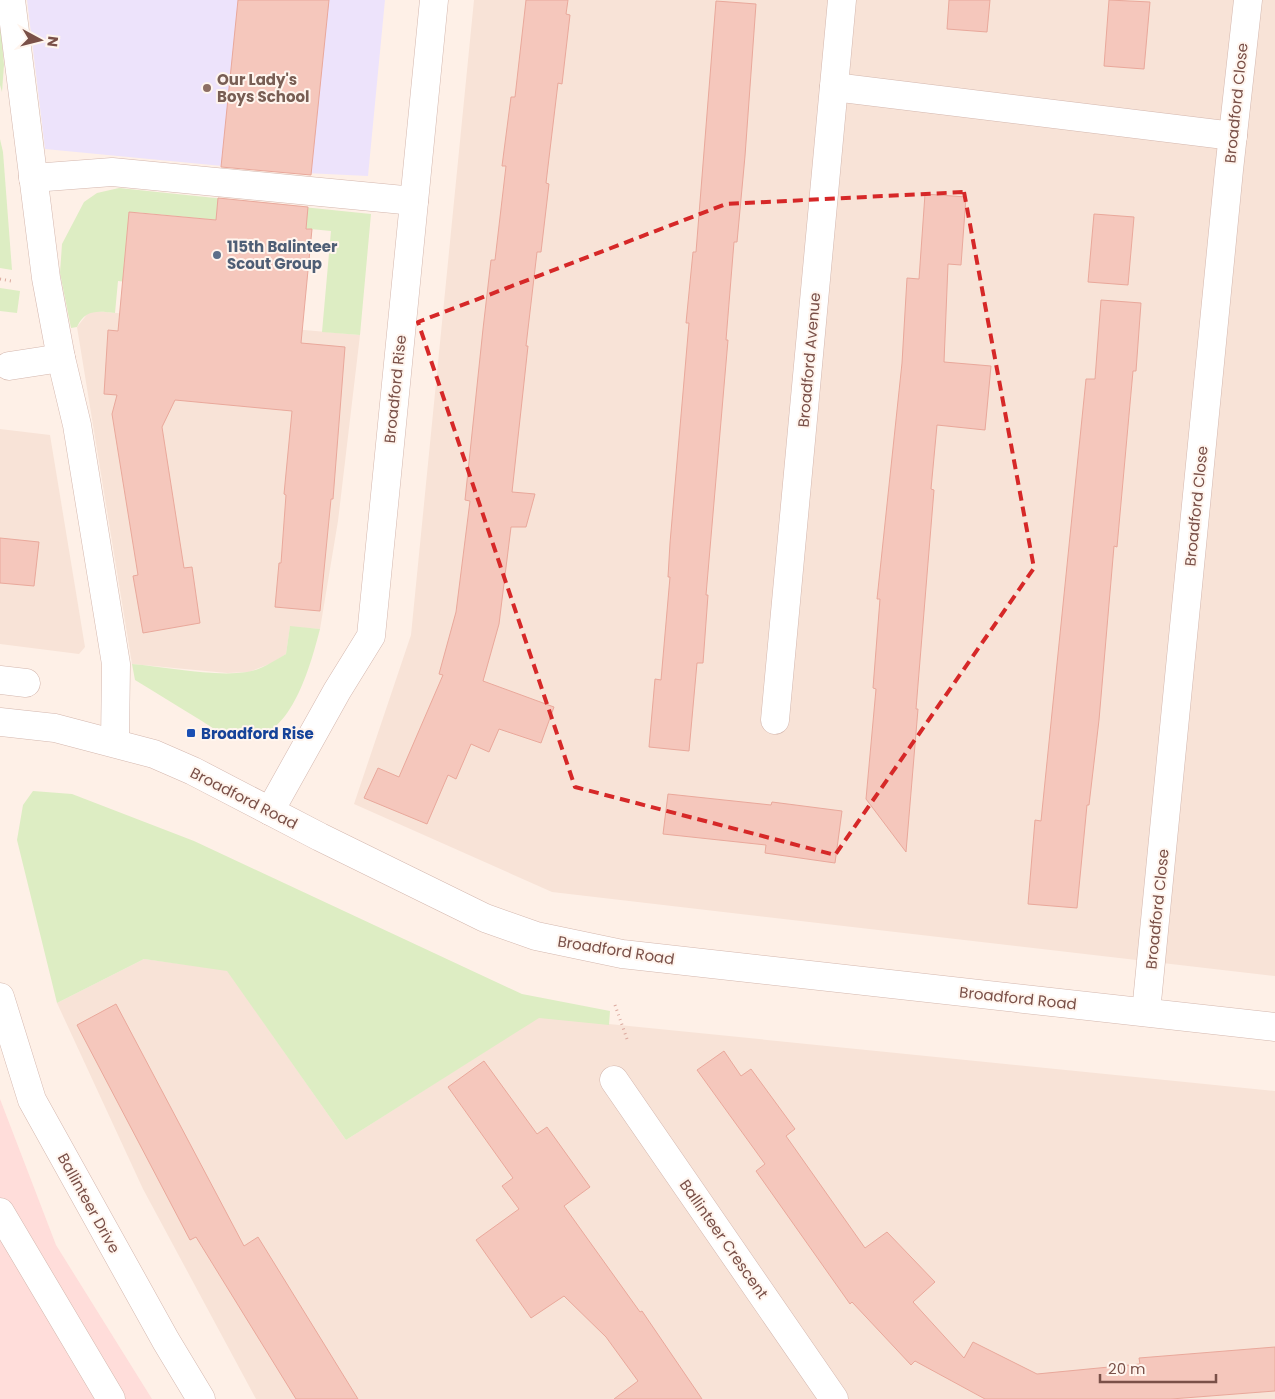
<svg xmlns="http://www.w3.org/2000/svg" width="1275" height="1399" font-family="Poppins,sans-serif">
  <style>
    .residential { fill: #f8e3d7 }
    .commercial { fill: #ffddda }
    .education { fill: #ede3fb }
    .green { fill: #ddedc3 }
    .building { fill: #f5c7bc; stroke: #e9a89b }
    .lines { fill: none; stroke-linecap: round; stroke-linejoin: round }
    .minor-casing { stroke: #d4b7ae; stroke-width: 29 }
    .path { stroke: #dba99e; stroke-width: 3; stroke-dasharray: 1 4; stroke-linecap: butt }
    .minor { stroke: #fff; stroke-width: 28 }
    .marked { fill: none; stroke: #d62828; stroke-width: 4; stroke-dasharray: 10 6; stroke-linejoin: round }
    .education-dot { fill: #8d6e63; stroke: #fff5ee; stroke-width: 2 }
    .service-dot { fill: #5c6f8a; stroke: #fff5ee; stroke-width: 2 }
    .transit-dot { fill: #1a4fb4; stroke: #fff5ee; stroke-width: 2 }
    .labels { text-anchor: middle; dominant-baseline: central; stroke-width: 4; stroke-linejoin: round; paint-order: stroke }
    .education-label { font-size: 15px; font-weight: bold; fill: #785e54; stroke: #fff5ee; text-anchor: start }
    .street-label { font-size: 15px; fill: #7a5048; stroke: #fff5ee }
    .service-label { font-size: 15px; font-weight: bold; fill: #4e5e75; stroke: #fff5ee; text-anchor: start }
    .transit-label { font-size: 15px; font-weight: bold; fill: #164399; stroke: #fff5ee; text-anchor: start }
  </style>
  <rect width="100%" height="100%" fill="#fef0e7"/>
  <g class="residential">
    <path d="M474,0H1275V976L552,892L354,804L411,635Z"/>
    <path d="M94,311L360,335L338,521L320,629L290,627L286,654L272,663L249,672L227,673L132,664L77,327L88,313Z"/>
    <path d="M0,429L50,435L85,647L79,654L0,644Z"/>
    <path d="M144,959L227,970L346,1140L539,1017L1275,1091V1399H256L143,1189L57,1003Z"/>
  </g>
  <path class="commercial" d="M0,1099L56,1245L152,1399H0Z"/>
  <path class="education" d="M27,0H385L368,176L284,172L45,149Z"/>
  <g class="green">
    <path d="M0,19L4,65L2,92L0,85Z"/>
    <path d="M0,139L3,152L12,270L0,268Z"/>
    <path d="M119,188L371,214L360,335L322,332L331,231L134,212L127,282L118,281L115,313C98,311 85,309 77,327L71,328L60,273L62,244L84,202L97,193Z"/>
    <path d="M0,288L20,291L17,313L0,311Z"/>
    <path d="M290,626L320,629C310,667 289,750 234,738C221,735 209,725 197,718C176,705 156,693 135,680L132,664C166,667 214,677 247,672C261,670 274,661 286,654Z"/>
    <path d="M33,791L72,794L194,841L522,994L610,1011L609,1025L539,1018L346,1140L227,971L144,959L57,1003L17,840L23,805Z"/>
  </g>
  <g class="building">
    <path d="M238,0H329L311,175L221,167Z"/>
    <path d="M526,0H568L566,14L570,15L562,84L558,83L546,183L549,184L541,252H537L526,346H528L512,492L535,494L526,527H511L499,624L483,681L554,707L541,743L499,729L489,752L471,744L456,779L448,775L427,824L364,798L378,768L399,777L443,675L439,674L456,612L470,501L465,500L483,329L491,260H495L506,166H502L511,97H515Z"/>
    <path d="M949,0H990L987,32L947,29Z"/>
    <path d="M1109,0L1150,2L1144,69L1104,66Z"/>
    <path d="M716,1L756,4L745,156L737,242H734L726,340H728L706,595H708L703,663H697L689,751L649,747L655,679L661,680L670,577H668L670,543L689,323H686L693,252H696Z"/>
    <path d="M925,194L966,197L961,265L948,264L944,362L991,366L985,430L937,425L931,489L934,490L916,709H918L906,852L866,799L876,689L873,688L880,599H877L902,363L907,278L919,279Z"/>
    <path d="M218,198L308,207L306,229H312L301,343L345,347L333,499H331L320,611L275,607L279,563H281L286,495L284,494L292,411L175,400L162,427L184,568L192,567L200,623L143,633L133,576L138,575L112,414L117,395L104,394L108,330L118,331L129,212L216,220Z"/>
    <path d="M1094,214L1134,217L1128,285L1088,282Z"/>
    <path d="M1101,300L1141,303L1136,371H1133L1117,547L1114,546L1099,720L1089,805H1087L1077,908L1028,904L1035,820L1041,821L1086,379H1095Z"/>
    <path d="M0,538L39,542L34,586L0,583Z"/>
    <path d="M668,794L771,805L772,802L842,811L835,863L765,853L766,845L663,834Z"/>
    <path d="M116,1004L244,1246L258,1237L358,1399H296L196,1237L190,1240L77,1025Z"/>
    <path d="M724,1051L741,1076L751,1069L795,1129L786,1136L865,1248L887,1232L935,1282L913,1302L964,1358L973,1342L1037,1374L1140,1364L1139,1358L1275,1347V1391L1171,1399H985L915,1361L911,1365L852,1302L850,1304L756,1171L765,1164L697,1070Z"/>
    <path d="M484,1061L537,1134L547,1127L590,1187L564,1206L640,1312L642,1311L702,1399H614L638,1381L606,1337L564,1296L531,1318L476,1240L519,1209L502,1186L513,1178L448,1087Z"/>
  </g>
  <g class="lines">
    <g class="minor-casing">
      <g id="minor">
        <path d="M11,0L46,278L61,358L77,425L116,664L115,742"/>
        <path d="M834,87L1233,136"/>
        <path d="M33,178L112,172L414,201"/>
        <path d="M9,366L61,358"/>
        <path d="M0,680L26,683"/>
        <path d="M775,720L842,0"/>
        <path d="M0,722L55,728L154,754L193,771L320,837L485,918L536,936L622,954L1275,1027"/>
        <path d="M270,811L337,691L371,636L434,0"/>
        <path d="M0,997L32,1100L166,1341L201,1399"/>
        <path d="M1146,1012L1229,170L1248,0"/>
        <path d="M614,1080L834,1399"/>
        <path d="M0,1212L111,1399"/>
      </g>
    </g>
    <g class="path">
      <path d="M0,279L11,281"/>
      <path d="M615,1005L627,1039"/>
    </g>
    <use href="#minor" class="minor"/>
  </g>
  <path class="marked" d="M964,192L1034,568L835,855L575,787L418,322L726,204Z"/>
  <circle class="education-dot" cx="207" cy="88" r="5"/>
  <circle class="service-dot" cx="217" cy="255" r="5"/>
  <rect class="transit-dot" x="186" y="728" width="10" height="10" rx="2.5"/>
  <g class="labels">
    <g class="education-label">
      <text x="217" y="79">Our Lady's<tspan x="217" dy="17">Boys School</tspan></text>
    </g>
    <g class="street-label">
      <text transform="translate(1236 103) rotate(-84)">Broadford Close</text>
      <text transform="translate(809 360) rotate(-85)">Broadford Avenue</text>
      <text transform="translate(395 389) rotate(-84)">Broadford Rise</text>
      <text transform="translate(1196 506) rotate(-84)">Broadford Close</text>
      <text transform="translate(244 798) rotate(27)">Broadford Road</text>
      <text transform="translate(1157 909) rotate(-84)">Broadford Close</text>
      <text transform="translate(616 950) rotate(9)">Broadford Road</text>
      <text transform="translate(1018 998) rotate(6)">Broadford Road</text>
      <text transform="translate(89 1203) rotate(61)">Ballinteer Drive</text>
      <text transform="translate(724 1239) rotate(55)">Ballinteer Crescent</text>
    </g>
    <g class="service-label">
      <text x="227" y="246">115th Balinteer<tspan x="227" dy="17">Scout Group</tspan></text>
    </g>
    <g class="transit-label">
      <text x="201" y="733">Broadford Rise</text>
    </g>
  </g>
  <g transform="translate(40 40) rotate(97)" stroke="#fff5ee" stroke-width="4" paint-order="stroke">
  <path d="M0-4L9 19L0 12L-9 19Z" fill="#7a5048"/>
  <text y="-8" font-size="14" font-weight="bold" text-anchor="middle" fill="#7a5048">N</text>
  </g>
  <path d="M1100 1374v8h116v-8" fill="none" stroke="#7a5048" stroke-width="2.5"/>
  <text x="1108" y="1374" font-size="15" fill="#7a5048" stroke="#fff5ee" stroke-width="4" paint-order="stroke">20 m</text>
</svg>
